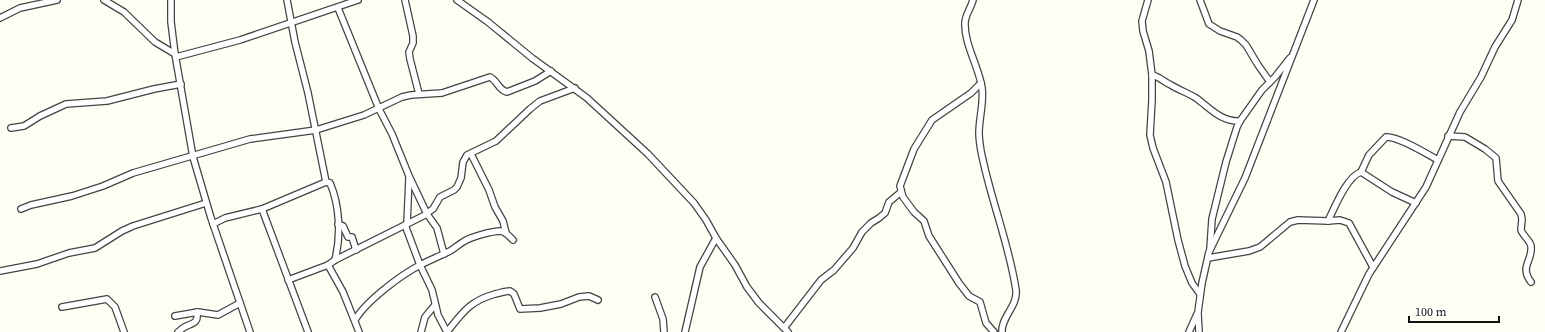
<svg xmlns="http://www.w3.org/2000/svg" width="1545" height="332" font-family="'Source Serif 4',serif">
  <style>
    .lines { fill: none; stroke-linecap: round; stroke-linejoin: round }
    .minor-casing { stroke: #434343; stroke-width: 8 }
    .minor { stroke: #fff; stroke-width: 5.5 }
  </style>
  <rect width="100%" height="100%" fill="#fffef4"/>
  <g class="lines">
    <g class="minor-casing">
      <g id="minor">
        <path d="M104,0L124,12L155,42L175,54"/>
        <path d="M171,0V22L175,54L193,157L211,218L250,332"/>
        <path d="M405,0L413,36V43L409,52L410,59L419,94"/>
        <path d="M457,0L488,22L532,58L587,98L648,154L694,203L706,220L716,238L735,265L747,287L759,303L788,332"/>
        <path d="M973,0C971,8 965,15 965,23C964,44 979,67 982,88C984,103 979,118 979,133C979,139 980,145 981,151C990,198 1009,243 1016,290C1018,306 1001,317 1002,332"/>
        <path d="M1148,0L1142,21L1143,31L1149,51L1152,75V100L1150,135L1153,148L1166,182L1178,240L1185,266L1192,283L1200,294"/>
        <path d="M1200,0L1209,24L1220,31L1237,37L1241,40L1246,45L1258,65L1270,82"/>
        <path d="M338,8L379,109L392,134L409,176L427,214L437,228L444,254"/>
        <path d="M0,18L20,8L57,0"/>
        <path d="M176,57L240,40L358,0"/>
        <path d="M1152,75C1160,77 1164,82 1171,85C1179,90 1188,93 1196,98C1210,108 1221,122 1240,121"/>
        <path d="M981,83L971,93L932,120L914,149L900,186L903,197L914,212L924,221L929,236L959,283L969,296L980,302L986,323L994,332"/>
        <path d="M11,128L24,126L40,116L66,104L107,101L154,89L181,84"/>
        <path d="M1448,136L1465,137L1485,149L1496,158L1498,181L1521,214L1522,219L1521,230C1523,236 1530,240 1531,246C1533,261 1519,266 1531,282"/>
        <path d="M471,154L489,190L495,207L503,221L506,233"/>
        <path d="M1361,172L1369,155L1386,137C1398,136 1427,154 1438,160"/>
        <path d="M326,182L330,183C340,206 341,236 335,260"/>
        <path d="M21,209L31,205L72,196L103,186L133,173L250,139L316,130L364,115L402,97L411,95L442,93L490,77C498,81 498,90 507,92L535,81L551,71"/>
        <path d="M262,209L308,332"/>
        <path d="M427,213L433,209L440,197L454,190L457,187L461,178L463,162L467,155L496,141L530,109L540,101L575,88"/>
        <path d="M1328,221C1334,209 1347,176 1361,172L1392,192L1416,203"/>
        <path d="M213,224L225,218L262,209L326,182L308,93L295,42L287,0"/>
        <path d="M338,224L343,226L348,237H352L356,250"/>
        <path d="M407,224L409,178"/>
        <path d="M405,225L420,265L432,290L438,315L447,332"/>
        <path d="M1210,249L1212,219L1226,162L1237,127L1240,121L1262,90L1275,77L1290,58"/>
        <path d="M1208,258L1249,251L1260,247L1290,222L1298,220L1328,221L1340,220L1349,223L1373,267"/>
        <path d="M328,265L343,292L359,332"/>
        <path d="M0,271L37,264L69,253L95,248L122,231L133,226L206,203"/>
        <path d="M288,280L328,265L335,260L427,214"/>
        <path d="M655,297L663,319L664,332"/>
        <path d="M62,307L107,299L115,307L124,332"/>
        <path d="M1198,314L1199,332"/>
        <path d="M175,316L198,312L218,315L240,303"/>
        <path d="M355,320C366,301 401,275 420,265C430,260 440,256 450,251C455,248 458,245 463,242C470,237 492,231 501,231C506,232 509,236 513,240"/>
        <path d="M784,328L821,280L834,270L853,248L862,232L871,223L879,218L885,213L889,202L901,192"/>
        <path d="M178,332C180,331 181,329 183,328C190,323 199,325 197,312"/>
        <path d="M421,332L425,317L435,305"/>
        <path d="M447,332C463,312 470,301 495,294C500,293 505,291 510,291L514,294L520,309L540,308L561,304L579,297L589,296L598,300"/>
        <path d="M685,332L700,267L716,238"/>
        <path d="M1189,332L1198,312L1202,283L1209,252L1245,178L1314,0"/>
        <path d="M1341,332L1369,274L1426,187L1460,112L1481,77L1495,47L1512,20L1518,0"/>
      </g>
    </g>
    <use href="#minor" class="minor"/>
  </g>
  <path d="M1409 316v6h90v-6" fill="none" stroke="#101010" stroke-width="2"/>
  <text x="1415" y="316" font-size="12" fill="#101010" stroke="#ffffff" stroke-width="3" paint-order="stroke">100 m</text>
</svg>
